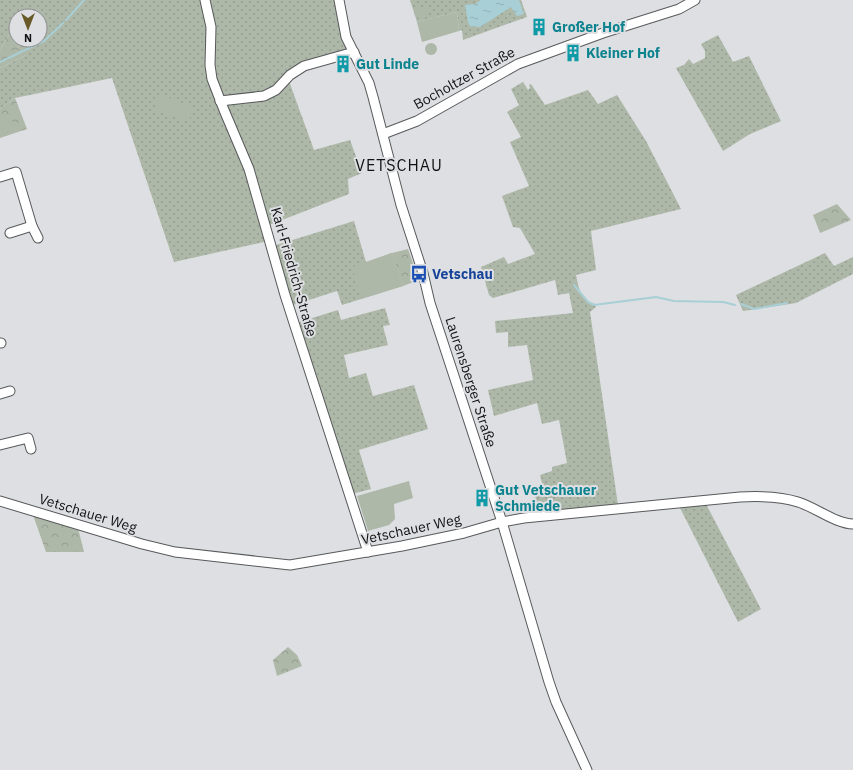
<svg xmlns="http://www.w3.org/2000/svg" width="853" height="770" font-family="'IBM Plex Sans',sans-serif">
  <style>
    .grass { fill: url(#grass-dots) }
    .forest { fill: url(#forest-crowns) }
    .pitch { fill: #aeb8a8 }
    .water { fill: url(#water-ripples) }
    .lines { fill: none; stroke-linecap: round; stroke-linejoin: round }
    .stream { stroke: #a8cfd6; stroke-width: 2 }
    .minor-casing { stroke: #57595b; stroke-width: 11 }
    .minor { stroke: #fff; stroke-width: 9 }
    .labels { text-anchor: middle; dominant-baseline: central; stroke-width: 4; stroke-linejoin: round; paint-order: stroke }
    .culture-label { font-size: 14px; font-weight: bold; fill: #0d838f; stroke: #dddfe2; text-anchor: start }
    .street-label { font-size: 14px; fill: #121213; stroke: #dddfe2 }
    .transit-label { font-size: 14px; font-weight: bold; fill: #164399; stroke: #dddfe2; text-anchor: start }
    .quarter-label { font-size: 16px; letter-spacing: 1px; fill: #121213; stroke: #dddfe2 }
  </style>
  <defs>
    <pattern id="grass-dots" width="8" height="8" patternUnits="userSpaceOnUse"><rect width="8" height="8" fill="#aeb8a8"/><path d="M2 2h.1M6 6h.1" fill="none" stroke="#959d90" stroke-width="1.8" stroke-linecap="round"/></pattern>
    <pattern id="forest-crowns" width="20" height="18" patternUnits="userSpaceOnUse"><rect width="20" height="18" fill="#aeb8a8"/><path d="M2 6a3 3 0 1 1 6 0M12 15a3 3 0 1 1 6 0" fill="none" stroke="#959d90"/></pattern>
    <pattern id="water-ripples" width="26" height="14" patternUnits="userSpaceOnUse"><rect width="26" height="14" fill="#a8cfd6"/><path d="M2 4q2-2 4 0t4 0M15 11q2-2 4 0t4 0" fill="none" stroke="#90b1b7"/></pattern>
  </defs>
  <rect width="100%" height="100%" fill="#dddfe2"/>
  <g class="grass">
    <path d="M0,0H334L340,31L347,49L308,62L289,81L314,150L350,140L362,173L348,179L349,194L264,227L268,241L174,262L112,78L15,98L0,109V68L26,55L17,53L20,40H40V16H16V34L10,33L0,50Z"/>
    <path d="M410,0H521L527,17L463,40L462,30L459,31L457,12L417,22Z"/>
    <path d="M718,35L733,62L749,56L781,121L750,134L723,151L676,68L684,65L689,59L693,64L705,58V51L701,44Z"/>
    <path d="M523,82L528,90L530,88L529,85L531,84L545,105L588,90L598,104L617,95L646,141L681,209L591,231L596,270L576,275C579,289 580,299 595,304L596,307L590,312L618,505L538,514L535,494L544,491L540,475L552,471V467L567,463L559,420L542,424L537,403L494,416L488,390L533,380L527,345L508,347V332L496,333L495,321L573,313L569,293L558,295L555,280L493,298L489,295L481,267L504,257L508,264L535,254L520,228L513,227L502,196L529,186L510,142L521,137L507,112L519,105L511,89Z"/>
    <path d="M354,221L366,262L392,253L403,286L342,305L337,291L290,306L273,246Z"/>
    <path d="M825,253L834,266L853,257V274L796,303L743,311L736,295Z"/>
    <path d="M385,308L390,325L383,326L388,345L344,355L349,378L366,373L373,396L414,385L428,429L359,450L371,489L352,494L296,323L338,310L341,320Z"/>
    <path d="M706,504L761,609L738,622L679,506Z"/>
  </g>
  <g class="forest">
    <path d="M10,33L16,34V40H20L17,53L25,50L26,55L0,68V50Z"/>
    <path d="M15,98L27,129L0,138V109Z"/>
    <path d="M837,204L851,220L820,233L813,215Z"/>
    <path d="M408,249L419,280L403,286L392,253Z"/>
    <path d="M33,515L78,528L84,552H46Z"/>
    <path d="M288,647L297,655L302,666L277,676L273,660Z"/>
  </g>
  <g class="pitch">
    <circle cx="422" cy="13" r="6"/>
    <path d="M457,12L459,31L422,42L417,22Z"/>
    <circle cx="431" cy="49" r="6"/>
    <path d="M159,94L193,107L189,122L155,110Z"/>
    <path d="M10,114L15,129L0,134V118Z"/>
    <path d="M392,253L403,286L361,299L352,267Z"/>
    <path d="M409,481L413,498L394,504L395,519L389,525L368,531L357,496Z"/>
  </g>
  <path class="water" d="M481,0H519L524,14L517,16L511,7L480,27L470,26L468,22L465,5L475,4Z"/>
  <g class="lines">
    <g class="stream">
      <path d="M66,20L84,0"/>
      <path d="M0,62L44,41L63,23"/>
      <path d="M574,285L588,302L594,305L656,297L674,301L723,302L735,305"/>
      <path d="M741,304L754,309L787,303"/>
    </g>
    <g class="minor-casing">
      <g id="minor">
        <path d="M205,0L211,27L210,65L212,79L224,110L249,169L285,295L368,552"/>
        <path d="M339,0L346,37L369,83L373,97L401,205L423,273L430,303L502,522L549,682L556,702L587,770"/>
        <path d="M220,101L264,96L276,90L290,75L304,66L354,52"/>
        <path d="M383,134L417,121L518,64L603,33L679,9L695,0"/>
        <path d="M0,177L16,172L32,226L38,238"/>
        <path d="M10,233L32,226"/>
        <path d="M0,343H1"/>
        <path d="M0,394L10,391"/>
        <path d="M0,445L28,438L31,449"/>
        <path d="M0,501L142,544L175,552L290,565L402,546L464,533L502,522L524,518L740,497C759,496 779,496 798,502C815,507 836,524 853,524"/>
      </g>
    </g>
    <use href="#minor" class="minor"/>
  </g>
  <defs>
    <g id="building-bare" transform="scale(1.38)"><path d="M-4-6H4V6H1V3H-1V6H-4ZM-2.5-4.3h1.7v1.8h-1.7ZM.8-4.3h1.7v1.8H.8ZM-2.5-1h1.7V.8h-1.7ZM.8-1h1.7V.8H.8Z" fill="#0f9aa8" stroke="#dddfe2" stroke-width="2.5" paint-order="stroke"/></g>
    <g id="bus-bare" transform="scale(1.38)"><path d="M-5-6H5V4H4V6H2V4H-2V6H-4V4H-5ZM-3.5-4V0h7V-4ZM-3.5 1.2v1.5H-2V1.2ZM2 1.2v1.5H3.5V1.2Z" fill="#1a4fb4" stroke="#dddfe2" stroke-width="2.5" paint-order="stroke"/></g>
  </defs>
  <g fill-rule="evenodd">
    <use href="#building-bare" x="539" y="27"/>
    <use href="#building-bare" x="573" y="53"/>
    <use href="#building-bare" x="343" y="64"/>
    <use href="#bus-bare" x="419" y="274"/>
    <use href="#building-bare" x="482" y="498"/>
  </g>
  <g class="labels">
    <g class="culture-label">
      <text x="552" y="27">Großer Hof</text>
      <text x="586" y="53">Kleiner Hof</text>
      <text x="356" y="64">Gut Linde</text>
      <text x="495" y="490">Gut Vetschauer<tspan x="495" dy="16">Schmiede</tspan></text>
    </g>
    <g class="street-label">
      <text transform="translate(464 78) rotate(-29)">Bocholtzer Straße</text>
      <text transform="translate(294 272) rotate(74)">Karl-Friedrich-Straße</text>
      <text transform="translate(471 382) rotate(72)">Laurensberger Straße</text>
      <text transform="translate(88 513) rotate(17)">Vetschauer Weg</text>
      <text transform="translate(411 529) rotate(-12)">Vetschauer Weg</text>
    </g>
    <g class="transit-label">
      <text x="432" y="274">Vetschau</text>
    </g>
    <g class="quarter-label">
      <text x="399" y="165">VETSCHAU</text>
    </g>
  </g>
  <g transform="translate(28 28) rotate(180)"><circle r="19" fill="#dddfe2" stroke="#8c8d8f"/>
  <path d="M0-3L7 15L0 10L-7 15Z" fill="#695a28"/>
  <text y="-6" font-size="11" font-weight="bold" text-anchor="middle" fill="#121213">N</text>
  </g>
</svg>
